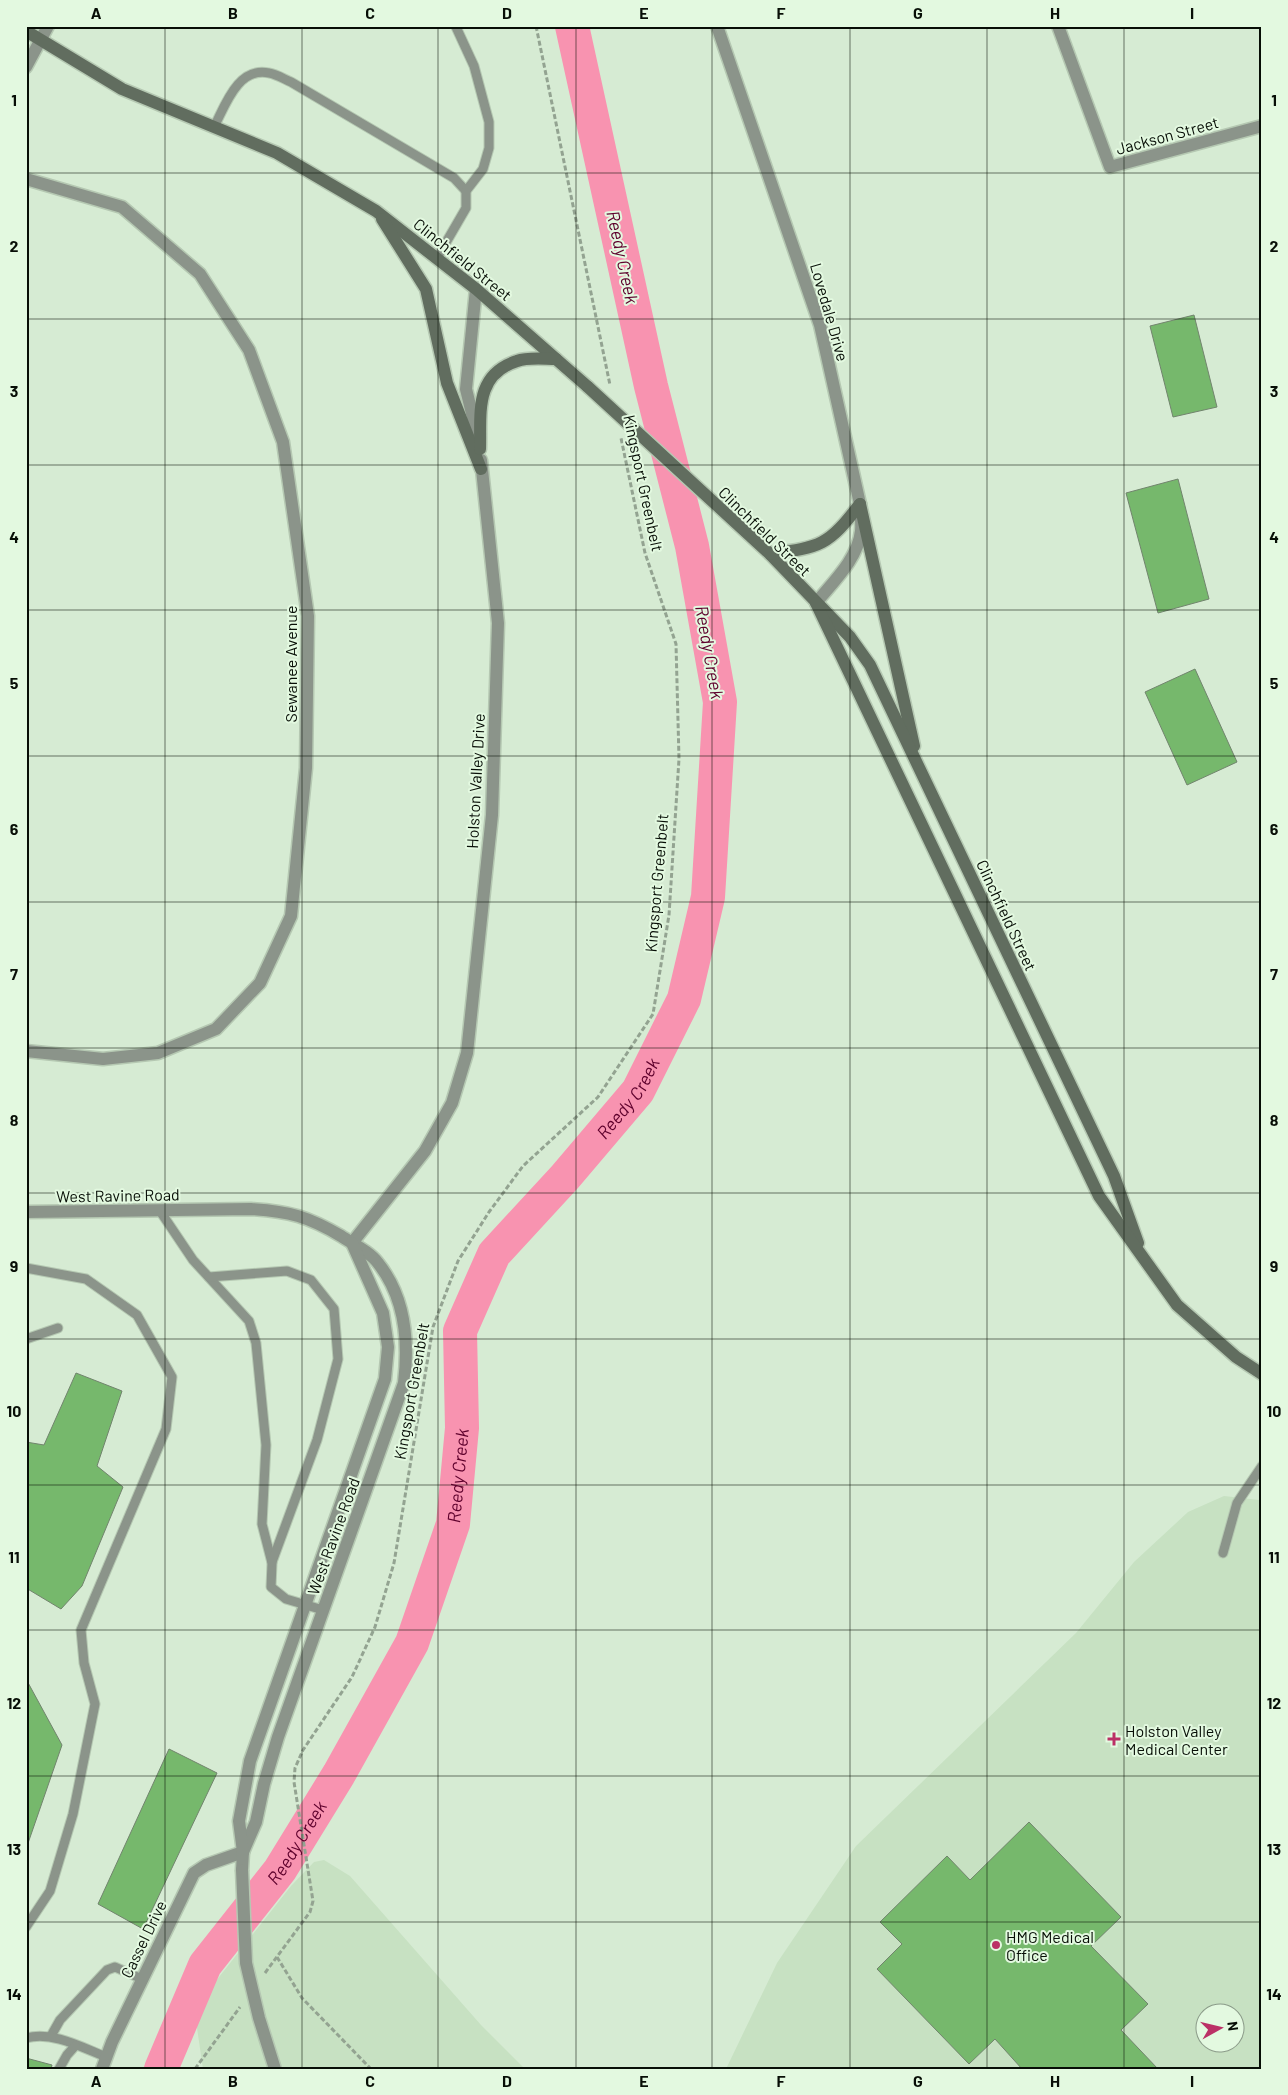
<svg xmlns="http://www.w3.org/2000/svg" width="1288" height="2095" font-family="Barlow,sans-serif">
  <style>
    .built { fill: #c7e1c2; fill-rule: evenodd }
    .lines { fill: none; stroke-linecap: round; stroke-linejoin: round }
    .river { stroke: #f893b0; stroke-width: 34 }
    .building { fill: #76b86c; stroke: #71846d }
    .service-casing { stroke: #b5c8b2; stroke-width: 11 }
    .minor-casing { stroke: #b5c8b2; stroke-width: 15 }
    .tertiary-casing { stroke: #b5c8b2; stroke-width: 15 }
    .secondary-casing { stroke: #b5c8b2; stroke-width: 15 }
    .path { stroke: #93a391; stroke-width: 3; stroke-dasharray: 5 2.5; stroke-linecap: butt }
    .service { stroke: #8b948a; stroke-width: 9 }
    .minor { stroke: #8b948a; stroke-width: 12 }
    .tertiary { stroke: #8b948a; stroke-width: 12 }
    .secondary { stroke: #616d5f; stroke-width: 12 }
    .tertiary-bridge-casing { stroke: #b5c8b2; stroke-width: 15; stroke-linecap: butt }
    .secondary-bridge-casing { stroke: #b5c8b2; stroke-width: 15; stroke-linecap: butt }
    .tertiary-bridge { stroke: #8b948a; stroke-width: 12 }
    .secondary-bridge { stroke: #616d5f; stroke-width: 12 }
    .grid { fill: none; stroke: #070e06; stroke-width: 1; stroke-opacity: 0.55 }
    .poi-dot { fill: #bb3066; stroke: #e3f9e0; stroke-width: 2 }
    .labels { text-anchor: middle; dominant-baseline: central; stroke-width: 4; stroke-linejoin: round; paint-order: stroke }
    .street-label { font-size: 16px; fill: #070e06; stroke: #e3f9e0 }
    .poi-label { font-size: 16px; fill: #070e06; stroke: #e3f9e0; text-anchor: start }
    .water-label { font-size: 18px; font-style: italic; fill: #5e012c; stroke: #e3f9e0 }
    .neatline { fill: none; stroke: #070e06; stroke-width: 2 }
    .grid-label { font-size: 16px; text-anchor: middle; font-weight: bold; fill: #070e06 }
  </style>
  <rect width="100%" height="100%" fill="#d6ebd3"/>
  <g class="built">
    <path d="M1262,1495V2069H726L777,1963L856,1846L1076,1633L1134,1562L1188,1512L1224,1496L1259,1500ZM1206,2012H1236V2042H1206Z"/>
    <path d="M324,1860L350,1876L481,2025L525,2069H203L196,2021L208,1991L291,1886L314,1862Z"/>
  </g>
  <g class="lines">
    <path class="river" id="s1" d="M161,2069L205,1965L280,1870L339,1774L412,1643L453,1524L462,1428L460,1331L494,1254L565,1177L638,1091L684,999L708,897L720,702L692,546L651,386L572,26"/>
  </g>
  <g class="building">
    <path d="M1194,315L1217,407L1173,417L1150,326Z"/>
    <path d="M1178,479L1209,599L1158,613L1126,493Z"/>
    <path d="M1195,669L1237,762L1187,785L1145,692Z"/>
    <path d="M76,1373L122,1391L97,1466L123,1487L82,1586L61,1609L26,1588V1442L44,1445Z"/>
    <path d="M26,1679L62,1745L26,1849Z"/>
    <path d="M169,1749L217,1773L143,1929L98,1904Z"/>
    <path d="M1029,1822L1121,1917L1091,1946L1148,2004L1121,2030L1158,2069H1022L995,2039L969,2064L877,1969L902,1944L880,1922L947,1856L970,1880Z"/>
    <path d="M26,2058L52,2065L51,2069H26Z"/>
  </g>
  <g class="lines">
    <g class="service-casing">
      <g id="service">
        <path d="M214,127C225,106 238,66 269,73C276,74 284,79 291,82L454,178L466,191"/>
        <path d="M437,258L466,208V191L483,169L489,148V122L474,66L456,27"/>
        <path d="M160,1211L193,1260L249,1321L256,1343L266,1445L262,1524L272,1563L271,1587L286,1599L323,1610"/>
        <path d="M26,1268L86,1279L137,1315L172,1377L166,1429L81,1630L84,1663L95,1704L73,1814L50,1891L26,1927"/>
        <path d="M209,1277L287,1271L311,1280L334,1309L338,1359L317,1440L272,1562"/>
        <path d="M26,1339L58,1328"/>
        <path d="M1223,1553L1237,1503L1262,1466"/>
        <path d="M51,2036L60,2020L107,1970L115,1967L142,1979"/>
        <path d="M26,2038C53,2031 81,2047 106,2057"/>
        <path d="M59,2069L67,2055L75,2046"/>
      </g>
    </g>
    <g class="minor-casing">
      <g id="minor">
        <path d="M717,26L820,325L860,504C860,513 862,523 861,531C858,559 832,583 816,603"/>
        <path d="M1058,26L1110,167L1262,126"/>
        <path d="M26,67L48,26"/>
        <path d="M26,179L122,207L200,274L249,350L283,442L308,616L306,768L291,916L260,983L216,1029L158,1053L103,1059L26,1051"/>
        <path d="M102,2069L112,2042L194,1873L206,1865L243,1852"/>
      </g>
    </g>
    <g class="tertiary-casing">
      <g id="tertiary">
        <path d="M476,289L466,389L478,438"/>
        <path d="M26,1212L251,1209C289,1211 309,1217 341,1236C353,1244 370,1252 378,1263C406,1298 409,1342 404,1383L278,1737L264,1784L256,1822L243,1852"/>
        <path d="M352,1243L425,1151L452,1103L467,1053L492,815L498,623L481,460"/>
        <path d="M242,1870L243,1852L239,1821L250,1761L385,1379L388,1347L383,1313L352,1243"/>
      </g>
    </g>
    <g class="secondary-casing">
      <g id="secondary">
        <path d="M26,31L122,89L277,153L376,211L476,289L588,387"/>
        <path d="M382,219L426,289L447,383L481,469"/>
        <path d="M480,449C481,413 474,375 517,361C528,357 544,359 556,359"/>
        <path d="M860,504L914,746"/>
        <path d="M770,554L850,637L870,665L1114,1176L1138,1243"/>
        <path d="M770,554C821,547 828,546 860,504"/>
        <path d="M816,603L1099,1196L1177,1305L1236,1357L1262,1374"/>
      </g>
    </g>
    <g class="path">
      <path d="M536,26L610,385"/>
      <path d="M277,1957L302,1998L371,2069"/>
      <path d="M265,1973L310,1912L313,1901L294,1782L295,1768L303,1750L352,1677L375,1627L394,1563L433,1327L458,1261L489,1212L523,1166L598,1097L653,1014L669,915L679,759L676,644L645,553L621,438"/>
      <path d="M195,2069L240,2007"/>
    </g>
    <use href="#service" class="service"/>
    <use href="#minor" class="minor"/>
    <use href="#tertiary" class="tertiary"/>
    <use href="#secondary" class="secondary"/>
    <g class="tertiary-bridge-casing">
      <path id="tertiary-bridge" d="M242,1870L246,1963L259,2018L275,2069"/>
    </g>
    <g class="secondary-bridge-casing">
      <path id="secondary-bridge" d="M588,387L770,554"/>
    </g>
    <use href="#tertiary-bridge" class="tertiary-bridge"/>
    <use href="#secondary-bridge" class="secondary-bridge"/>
  </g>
  <path class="grid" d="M165,26V2069M302,26V2069M438,26V2069M576,26V2069M712,26V2069M850,26V2069M987,26V2069M1124,26V2069M26,173H1262M26,319H1262M26,465H1262M26,610H1262M26,756H1262M26,902H1262M26,1048H1262M26,1193H1262M26,1339H1262M26,1485H1262M26,1630H1262M26,1776H1262M26,1922H1262"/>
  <g class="poi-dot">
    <path d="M1111.5 1731.5h5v5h5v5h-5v5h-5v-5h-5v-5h5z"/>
    <circle cx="996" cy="1945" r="5"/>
  </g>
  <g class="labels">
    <g class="street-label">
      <text transform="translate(1167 135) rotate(-15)">Jackson Street</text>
      <text transform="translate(463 259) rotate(39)">Clinchfield Street</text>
      <text transform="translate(830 312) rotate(74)">Lovedale Drive</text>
      <text transform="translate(644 483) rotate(78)">Kingsport Greenbelt</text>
      <text transform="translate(765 531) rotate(44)">Clinchfield Street</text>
      <text transform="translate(290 664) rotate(-90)">Sewanee Avenue</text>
      <text transform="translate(475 781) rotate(-87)">Holston Valley Drive</text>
      <text transform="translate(656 883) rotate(-85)">Kingsport Greenbelt</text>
      <text transform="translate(1007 915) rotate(65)">Clinchfield Street</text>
      <text transform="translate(118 1195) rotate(-1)">West Ravine Road</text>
      <text transform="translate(411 1391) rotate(-80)">Kingsport Greenbelt</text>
      <text transform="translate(333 1536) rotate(-70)">West Ravine Road</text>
      <text transform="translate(143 1939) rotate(-64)">Cassel Drive</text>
    </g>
    <g class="poi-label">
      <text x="1125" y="1730">Holston Valley<tspan x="1125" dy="18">Medical Center</tspan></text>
      <text x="1006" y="1936">HMG Medical<tspan x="1006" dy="18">Office</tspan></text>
    </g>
    <g class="water-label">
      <text transform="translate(623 257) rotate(78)">Reedy Creek</text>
      <text transform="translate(710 652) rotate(80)">Reedy Creek</text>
      <text stroke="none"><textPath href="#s1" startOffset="1106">Reedy Creek</textPath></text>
      <text stroke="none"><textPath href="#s1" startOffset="671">Reedy Creek</textPath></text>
      <text stroke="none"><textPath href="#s1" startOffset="266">Reedy Creek</textPath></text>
    </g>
  </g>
  <rect width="1288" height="2095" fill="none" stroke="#e3f9e0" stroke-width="55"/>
  <g transform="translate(1220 2028) rotate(82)"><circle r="24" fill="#e3f9e0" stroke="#8b9b89"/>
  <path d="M0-4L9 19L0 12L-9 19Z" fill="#bb3066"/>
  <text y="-8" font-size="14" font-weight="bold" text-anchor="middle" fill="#070e06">N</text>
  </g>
  <rect x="28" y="28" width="1232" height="2040" class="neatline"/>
  <g class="grid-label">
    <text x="96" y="19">A</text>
    <text x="233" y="19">B</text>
    <text x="370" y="19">C</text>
    <text x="507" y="19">D</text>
    <text x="644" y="19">E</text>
    <text x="781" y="19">F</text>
    <text x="918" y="19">G</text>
    <text x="1055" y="19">H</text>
    <text x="1192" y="19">I</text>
    <text x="14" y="106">1</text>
    <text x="1274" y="106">1</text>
    <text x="14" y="252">2</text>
    <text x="1274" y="252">2</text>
    <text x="14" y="397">3</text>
    <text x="1274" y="397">3</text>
    <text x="14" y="543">4</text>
    <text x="1274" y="543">4</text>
    <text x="14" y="689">5</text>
    <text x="1274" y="689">5</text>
    <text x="14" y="835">6</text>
    <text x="1274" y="835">6</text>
    <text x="14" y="980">7</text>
    <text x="1274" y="980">7</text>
    <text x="14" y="1126">8</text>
    <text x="1274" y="1126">8</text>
    <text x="14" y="1272">9</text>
    <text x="1274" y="1272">9</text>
    <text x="14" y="1417">10</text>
    <text x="1274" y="1417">10</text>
    <text x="14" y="1563">11</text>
    <text x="1274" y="1563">11</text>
    <text x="14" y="1709">12</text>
    <text x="1274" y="1709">12</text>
    <text x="14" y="1855">13</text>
    <text x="1274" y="1855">13</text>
    <text x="14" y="2000">14</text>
    <text x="1274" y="2000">14</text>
    <text x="96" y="2087">A</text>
    <text x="233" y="2087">B</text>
    <text x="370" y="2087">C</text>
    <text x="507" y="2087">D</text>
    <text x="644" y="2087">E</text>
    <text x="781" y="2087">F</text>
    <text x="918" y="2087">G</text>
    <text x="1055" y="2087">H</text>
    <text x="1192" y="2087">I</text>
  </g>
</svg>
